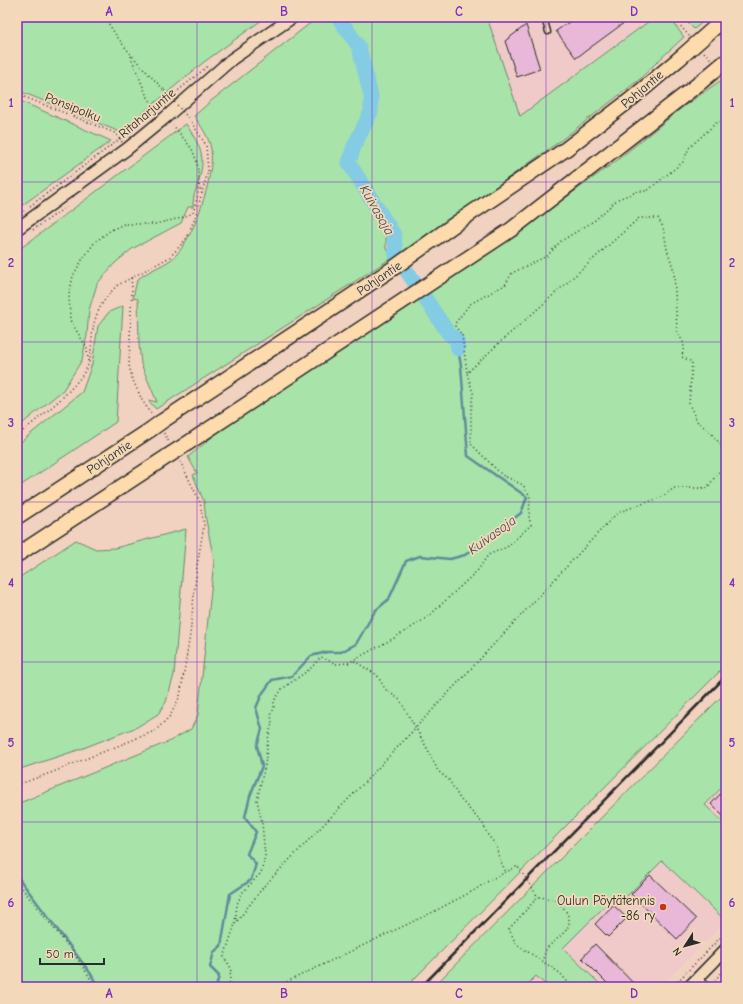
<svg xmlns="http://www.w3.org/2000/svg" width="743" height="1004" font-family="'Comic Neue',sans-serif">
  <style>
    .built { fill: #efcac8 }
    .green { fill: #a8e3a9; stroke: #6a876a }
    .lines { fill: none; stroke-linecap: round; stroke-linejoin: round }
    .stream { stroke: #608c9a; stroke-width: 2.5 }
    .river { stroke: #83cce4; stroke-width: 15 }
    .building { fill: #e9b8d9; stroke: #2b2b2b }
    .lane-casing { stroke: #2b2b2b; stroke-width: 7 }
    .street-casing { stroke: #2b2b2b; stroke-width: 11 }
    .secondary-casing { stroke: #2b2b2b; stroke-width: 14 }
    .highway-casing { stroke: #2b2b2b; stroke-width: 17 }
    .path { stroke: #2b2b2b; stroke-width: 1.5; stroke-dasharray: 1 3; stroke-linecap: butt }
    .lane { stroke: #f3d8ba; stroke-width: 4 }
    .street { stroke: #f3d8ba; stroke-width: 8 }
    .secondary { stroke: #f3d8ba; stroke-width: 11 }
    .highway { stroke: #fedbac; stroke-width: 14 }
    .rail { stroke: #2b2b2b; stroke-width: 2.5 }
    .highway-bridge-casing { stroke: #2b2b2b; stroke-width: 17; stroke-linecap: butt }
    .path-bridge { stroke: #2b2b2b; stroke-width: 1.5; stroke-dasharray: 1 3; stroke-linecap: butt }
    .highway-bridge { stroke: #fedbac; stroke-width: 14 }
    .grid { fill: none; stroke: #7b2cbf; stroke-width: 1; stroke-opacity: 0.55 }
    .poi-dot { fill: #c8321e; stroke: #f3d8ba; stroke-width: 1.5 }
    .labels { text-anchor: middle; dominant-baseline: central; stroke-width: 3.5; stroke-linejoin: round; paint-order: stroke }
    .street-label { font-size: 13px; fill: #2b2b2b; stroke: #f3d8ba }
    .poi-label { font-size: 13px; fill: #2b2b2b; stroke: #f3d8ba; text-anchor: end }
    .water-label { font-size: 14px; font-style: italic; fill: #3d4b50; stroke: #f3d8ba }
    .neatline { fill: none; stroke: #7b2cbf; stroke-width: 1.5 }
    .grid-label { font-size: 13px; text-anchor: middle; font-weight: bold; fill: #7b2cbf }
  </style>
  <rect width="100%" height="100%" fill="#f1d2c0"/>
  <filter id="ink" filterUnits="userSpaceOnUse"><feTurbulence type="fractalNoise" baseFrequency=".025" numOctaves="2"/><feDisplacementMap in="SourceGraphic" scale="8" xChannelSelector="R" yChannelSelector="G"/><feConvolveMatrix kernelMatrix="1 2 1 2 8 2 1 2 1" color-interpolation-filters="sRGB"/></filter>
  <g filter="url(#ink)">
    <g class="built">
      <path d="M487,17H651L652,18L520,116Z"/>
      <path d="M726,783V825L705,805Z"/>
      <path d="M662,861L726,921L660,987H603L563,948L611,899L625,898Z"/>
      <path d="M536,976L548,987H525Z"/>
    </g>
    <g class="green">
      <path d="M18,17H266L204,62L120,132L17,90Z"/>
      <path d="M318,17H487L520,116L652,19L651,17H672L677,23L675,25L684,37L659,60L640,79L560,141L454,217L401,253L397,247L398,239L397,235L381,205L375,209L386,234V249L390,252L393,257L156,409L148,400L157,402L141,364L139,344L138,299L133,298L137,280C147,271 161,267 172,259C193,242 215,176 211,149C209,137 201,126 194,116L211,101Z"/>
      <path d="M678,17H709L694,29L683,18L680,19Z"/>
      <path d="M720,81L726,87V665L406,987H17V804L170,741L191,729L198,715L214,561L206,520L204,502L193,475L197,473L188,457L222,429L531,223L616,161L684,106Z"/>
      <path d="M18,100L111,141L17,209V101Z"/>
      <path d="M186,124C200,146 207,156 198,183C195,193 193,196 193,207H188L181,223L132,249L114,264L97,284L89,310L87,335L82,360L63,390L17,428V251Z"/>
      <path d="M123,306L116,422L17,488V445L82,392L92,364L98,326L109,312Z"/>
      <path d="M186,529L174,675L166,702L158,714L137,727L81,749L17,770V579L76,540L96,549L115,548Z"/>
      <path d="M726,692V783L705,805L726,825V921L662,861L625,898L611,900L563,948L603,987H548L536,976L525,987H433Z"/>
    </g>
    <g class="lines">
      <g class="stream">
        <path d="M17,876L91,974L98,987"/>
        <path d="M216,987L219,976L210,967L214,952L221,946L230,894L251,880L256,864L247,854L256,832L245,817L250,796L262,766L257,746L262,729L256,708L262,694L272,680L292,676L311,656L327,652H341L356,644L375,611L389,599L406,561L420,556L450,559L465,555L521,513L527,497L468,456L461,366L458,349"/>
      </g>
      <path class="river" d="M338,17L359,47L371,96V112L354,146L349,163L394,235L396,255L449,334L457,340L458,349"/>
    </g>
    <g class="building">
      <path d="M576,17H632L576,58L556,31Z"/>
      <path d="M526,25L540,69L517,77L505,41Z"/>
      <path d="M723,791L726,793V819L711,804Z"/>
      <path d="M650,875L696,919L677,939L631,894Z"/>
      <path d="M613,905L627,918L608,937L595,924Z"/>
      <path d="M595,944L637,987H611L582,958Z"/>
    </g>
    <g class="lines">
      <g class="lane-casing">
        <path id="lane" d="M544,17L548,32"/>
      </g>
      <g class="street-casing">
        <path id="street" d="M697,978L706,987"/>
      </g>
      <g class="secondary-casing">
        <g id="secondary">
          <path d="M17,229L127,149L166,117L232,59L293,17"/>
          <path d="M689,987L726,949"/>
        </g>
      </g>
      <g class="highway-casing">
        <g id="highway">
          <path d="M714,28L726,18"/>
          <path d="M161,422L395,267L458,222L566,149L630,100L680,58"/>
          <path d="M179,449L512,229L701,82"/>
          <path d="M17,517L150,430"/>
          <path d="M17,555L168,456"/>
        </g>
      </g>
      <g class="path">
        <path d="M105,17C119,44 143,68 164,90"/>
        <path d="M673,17L689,36"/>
        <path d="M704,52L711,59"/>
        <path d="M131,56L132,60L146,94L156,110"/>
        <path d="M17,94L115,133L122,142"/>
        <path d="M199,185L202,193"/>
        <path d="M30,206L120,139L209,65"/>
        <path d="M17,216L24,211"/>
        <path d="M33,230L66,207"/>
        <path d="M17,241L22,238"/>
        <path d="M131,278L132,288L129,365L132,378L142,400L152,415"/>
        <path d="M88,361L87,348L70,320L69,294L73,276L82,260L95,242L111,230L124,224H155L181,218L193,213L198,195L199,179L197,162L192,149L173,125"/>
        <path d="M467,372L462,335L455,326L456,322L470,304L505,285L512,273L547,256L561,241L594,221L618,199L639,191H647L683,162L689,148L716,123L726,121"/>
        <path d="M164,433L169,442"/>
        <path d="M17,436C38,418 77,390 88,365C91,358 91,347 92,338C93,317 102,299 118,285L170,257L186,239L195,218L208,171L206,145L190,120"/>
        <path d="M354,661L377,675L385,689L400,700L428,750L438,771L449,780L460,799L484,825L487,834L496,845L499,858L506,872"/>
        <path d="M17,785L53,772L155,731L170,716L180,696L190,635L197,566L204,525L200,502L180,461"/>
        <path d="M17,882L72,951L96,987"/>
        <path d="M235,924L264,886L363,784L613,517L622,511L662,497L674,488H707L721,469L726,467"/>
        <path d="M542,962C544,957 545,950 548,947C560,935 577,928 565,910C559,900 549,898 538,897L509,929L516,944L560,973L572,987"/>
        <path d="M712,983L726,968"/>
        <path d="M229,987L231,968L224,957L235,924L237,904L242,893L261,873L265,856L262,823L257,800L265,765L268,739L272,723L271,714L274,709V701L282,689L310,669L321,657L336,664L348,663L396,637L428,617L478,570L488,555L507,547L531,525L529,518L530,496L523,485L502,475L471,444V413L473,393L467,373L500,342L531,315L639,218H658L663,227L667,249L674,271L677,331L684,344L682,357L692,362L689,404L697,421L711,433L726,451"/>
        <path d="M276,987L431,913L473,891L490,880L516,867L517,869L519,868L538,897"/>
        <path d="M678,987L675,984L726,932"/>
      </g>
      <use href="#lane" class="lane"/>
      <use href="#street" class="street"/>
      <use href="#secondary" class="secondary"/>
      <use href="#highway" class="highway"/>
      <path class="rail" d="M421,987L726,676"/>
      <g class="highway-bridge-casing">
        <g id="highway-bridge">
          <path d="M680,58L714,28"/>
          <path d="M701,82L726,61"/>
          <path d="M150,430L161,422"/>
          <path d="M168,456L179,449"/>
        </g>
      </g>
      <path class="path-bridge" d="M164,90L190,120"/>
      <use href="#highway-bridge" class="highway-bridge"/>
    </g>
  </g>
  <path class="grid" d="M197,17V987M372,17V987M546,17V987M17,182H726M17,342H726M17,502H726M17,662H726M17,822H726"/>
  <circle class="poi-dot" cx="663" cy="907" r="4"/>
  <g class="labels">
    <g class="street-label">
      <text transform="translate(642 89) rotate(-40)">Pohjantie</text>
      <text transform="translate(73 107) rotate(22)">Ponsipolku</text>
      <text transform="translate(147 113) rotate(-40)">Ritaharjuntie</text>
      <text transform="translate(379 278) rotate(-34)">Pohjantie</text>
      <text transform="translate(109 457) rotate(-33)">Pohjantie</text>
    </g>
    <g class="poi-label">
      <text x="655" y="900">Oulun Pöytätennis<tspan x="655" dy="15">-86 ry</tspan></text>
    </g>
    <g class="water-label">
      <text transform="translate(377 210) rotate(60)">Kuivasoja</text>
      <text transform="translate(492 535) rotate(-36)">Kuivasoja</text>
    </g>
  </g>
  <rect width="743" height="1004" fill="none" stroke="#f3d8ba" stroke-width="44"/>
  <g transform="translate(685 946) rotate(234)" stroke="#f3d8ba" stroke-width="3" paint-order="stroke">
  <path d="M0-3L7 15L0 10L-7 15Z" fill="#2b2b2b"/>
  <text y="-6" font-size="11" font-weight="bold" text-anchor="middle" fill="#2b2b2b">N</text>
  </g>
  <path d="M40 958v6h64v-6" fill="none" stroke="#2b2b2b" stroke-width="2"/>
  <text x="46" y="958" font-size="12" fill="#2b2b2b" stroke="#f3d8ba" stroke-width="3" paint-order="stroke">50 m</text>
  <rect x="22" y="22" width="699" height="960" class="neatline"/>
  <g class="grid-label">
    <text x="109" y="16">A</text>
    <text x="284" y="16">B</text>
    <text x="459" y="16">C</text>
    <text x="634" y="16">D</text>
    <text x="11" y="107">1</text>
    <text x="732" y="107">1</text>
    <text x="11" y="267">2</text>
    <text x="732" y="267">2</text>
    <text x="11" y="427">3</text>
    <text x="732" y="427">3</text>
    <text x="11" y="587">4</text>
    <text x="732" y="587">4</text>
    <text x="11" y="747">5</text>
    <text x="732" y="747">5</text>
    <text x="11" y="907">6</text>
    <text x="732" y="907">6</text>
    <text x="109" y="998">A</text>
    <text x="284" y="998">B</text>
    <text x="459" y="998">C</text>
    <text x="634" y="998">D</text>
  </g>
</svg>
